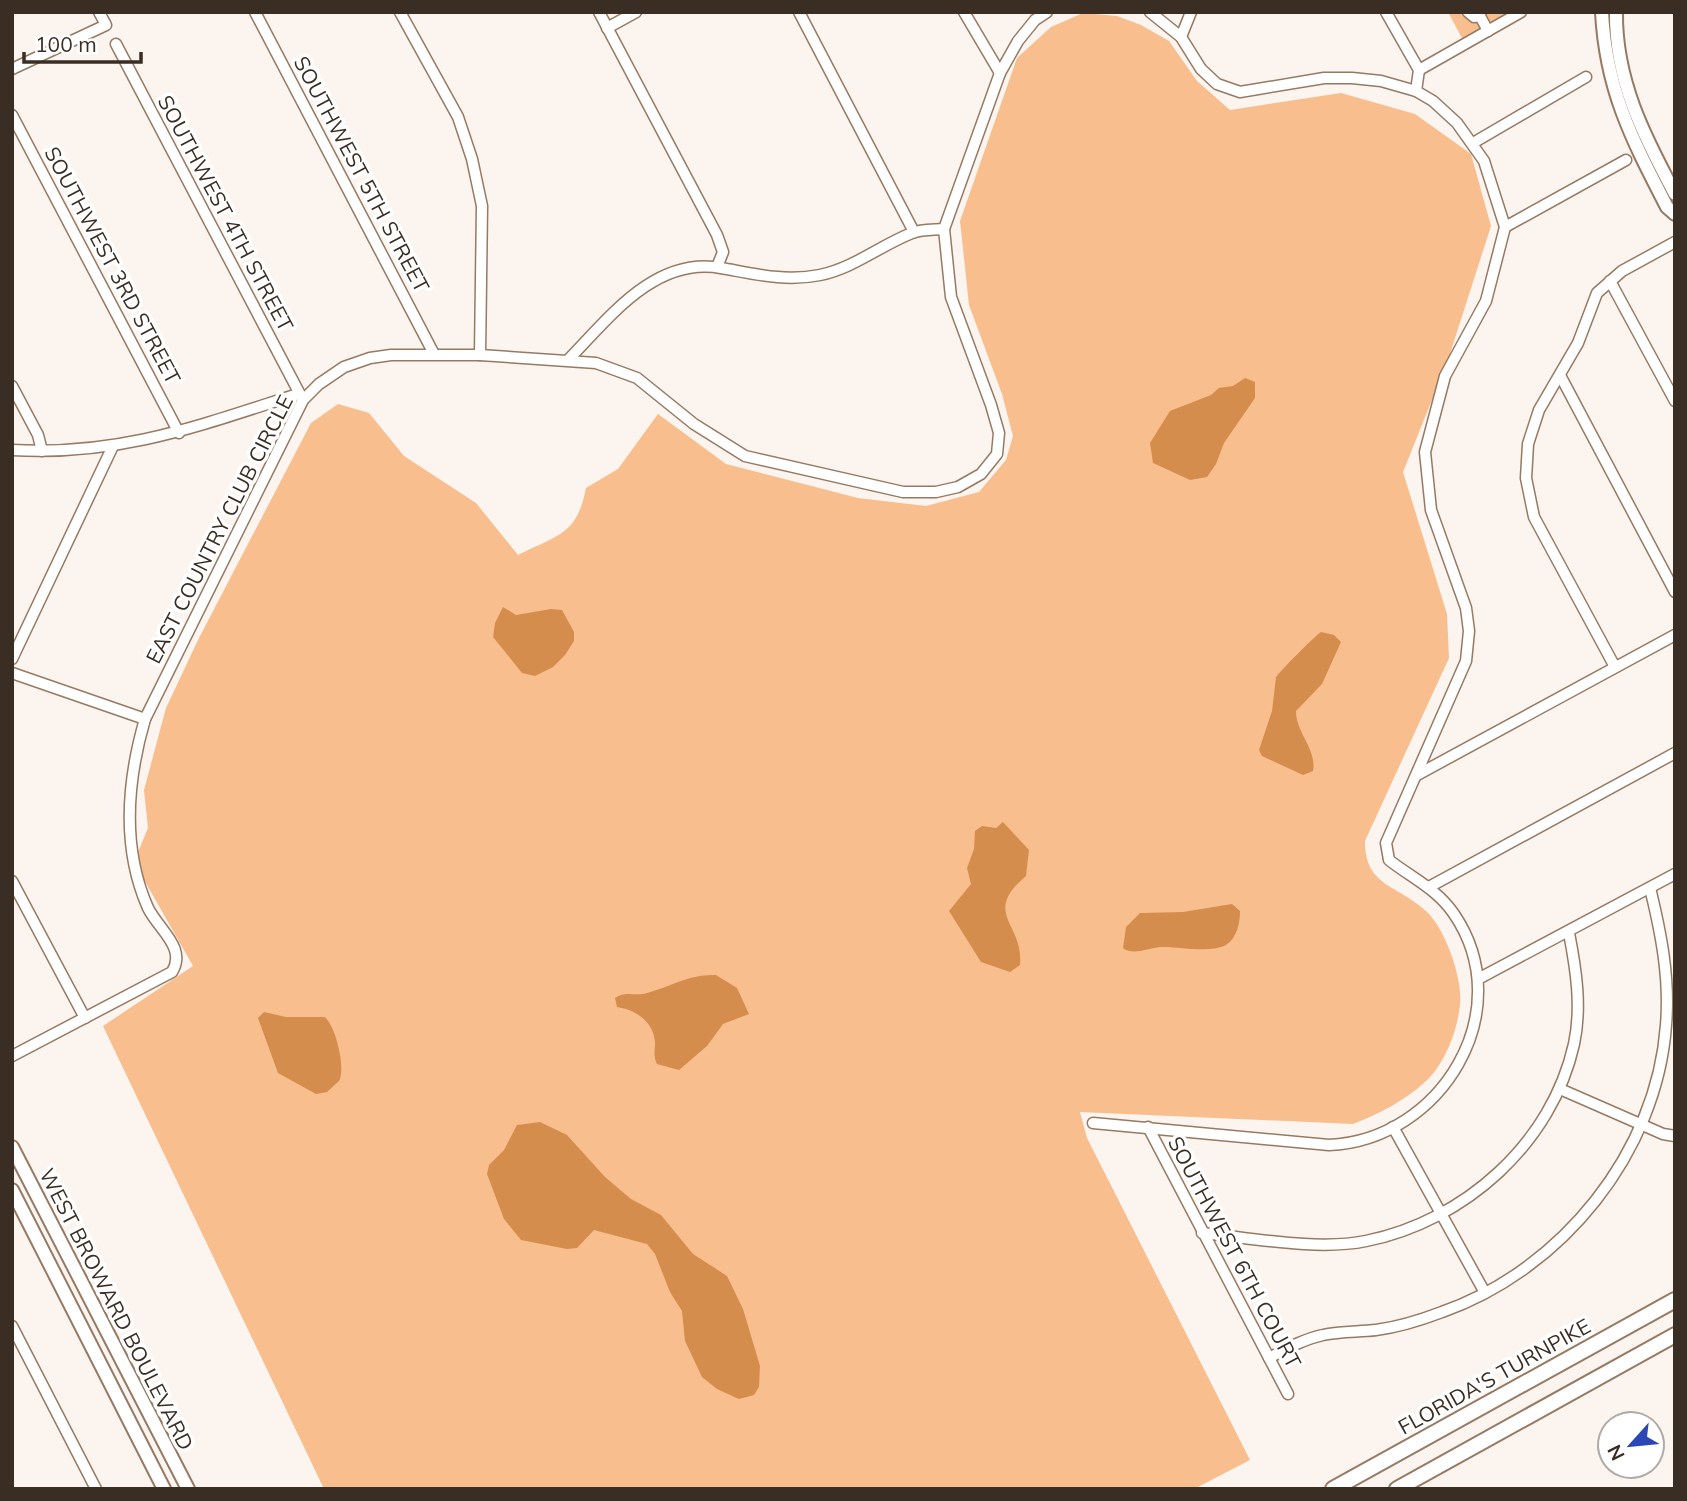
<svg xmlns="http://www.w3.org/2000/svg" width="1687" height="1501" font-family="Mulish,sans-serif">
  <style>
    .green { fill: #f9be8d }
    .water { fill: #d58d4d }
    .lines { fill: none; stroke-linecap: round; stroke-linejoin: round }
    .minor-casing { stroke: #967a63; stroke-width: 13 }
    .major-casing { stroke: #967a63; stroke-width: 16 }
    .highway-casing { stroke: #967a63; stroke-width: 18 }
    .minor { stroke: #fff; stroke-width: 10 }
    .major { stroke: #fff; stroke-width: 12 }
    .highway { stroke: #fff; stroke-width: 14 }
    .labels { text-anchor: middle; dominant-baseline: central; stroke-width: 7; stroke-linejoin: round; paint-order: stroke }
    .street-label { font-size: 21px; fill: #3a2e24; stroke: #fff }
  </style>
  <rect width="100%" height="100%" fill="#fbf4ef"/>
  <g class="green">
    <path d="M1448,12H1506L1507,15L1463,40Z"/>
    <path d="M1083,13L1117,16L1141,25L1169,41L1197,81L1230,110L1341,93L1415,114L1471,154L1491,226L1448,360L1403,472L1447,614L1449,658L1365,841C1365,887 1397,884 1426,911C1445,928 1463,979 1460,1004C1458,1029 1445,1064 1426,1081C1406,1100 1379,1114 1353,1124L1080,1112L1087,1138L1250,1460L1194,1489H324L103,1026L193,966L134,862L148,828L144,790L166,708L198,640L311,423L338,404L369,413L404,456L476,503L518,555C558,535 577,535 586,488L618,469L658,414L726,464L858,498L926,506L979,492L1006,460L1013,436L1002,394L969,305L960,221L1017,58L1051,27Z"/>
  </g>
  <g class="water">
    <path d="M1245,378L1255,382V398L1224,443L1216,464L1207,477L1190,480L1153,463L1150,443L1170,411L1211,395L1219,388L1233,386Z"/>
    <path d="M503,607L516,615L551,609L562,610L574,632V641L565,655L553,667L535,676L522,673L493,637L495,623Z"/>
    <path d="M1321,632L1334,635L1341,642L1322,684L1296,711C1296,733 1317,749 1313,771L1303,775L1262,756L1259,750L1272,711L1276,677C1279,672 1317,634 1321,632Z"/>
    <path d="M1003,822L1029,850L1026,876C981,914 1024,923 1020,965L1010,972L981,962L949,911L971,884L967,868L974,849L975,831L982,826L996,828Z"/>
    <path d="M1232,904L1240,911C1240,923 1237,938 1226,945C1208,954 1179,946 1160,947C1148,948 1133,956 1123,948L1126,927L1140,913L1183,912Z"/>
    <path d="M716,975L737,988L749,1014L723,1024L707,1046L679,1070L657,1064C653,1056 655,1051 655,1042C653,1021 636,1010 617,1007L615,998C626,990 635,997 647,993C672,986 689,974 716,975Z"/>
    <path d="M264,1012L286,1017H325C336,1027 346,1069 339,1081L327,1092L316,1094L278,1073L258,1018Z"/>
    <path d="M540,1122L567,1135L605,1177L631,1199L661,1215L693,1254L727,1276L743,1309L760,1366L759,1387L754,1395L739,1399L717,1389L702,1377L685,1341L682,1311L670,1292L655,1254L647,1244L594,1230L577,1248L567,1249L521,1240L504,1219L487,1174L489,1165L504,1150L517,1125Z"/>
  </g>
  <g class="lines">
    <g class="minor-casing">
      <g id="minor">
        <path d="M255,12L434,354"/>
        <path d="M400,12L458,117L472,159L482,206L480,355"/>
        <path d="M599,12L717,235L723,252L717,267"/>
        <path d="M799,12L914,232"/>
        <path d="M964,12L1000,73"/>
        <path d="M1386,12L1419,70L1416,91"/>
        <path d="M1468,12L1474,17L1480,16"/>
        <path d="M1480,16L1488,31"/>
        <path d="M607,28L636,12"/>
        <path d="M1181,37L1191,12"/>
        <path d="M116,44L303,400"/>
        <path d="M12,69L106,25L99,12"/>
        <path d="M1419,70L1521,12"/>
        <path d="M12,115L179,433"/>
        <path d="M1473,143L1586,77"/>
        <path d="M1505,227L1626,160"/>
        <path d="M1610,281L1675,401"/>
        <path d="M568,360C609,318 655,256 721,268C755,274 785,282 820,275C854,268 881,245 912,233C922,229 934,230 944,229"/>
        <path d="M1561,377L1675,592"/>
        <path d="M12,386L38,435L42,451"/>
        <path d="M12,450C120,456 198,426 298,394"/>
        <path d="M12,659L112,448"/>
        <path d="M1615,667L1534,517L1526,478L1528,444L1539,410L1578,343L1597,293L1622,271L1675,242"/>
        <path d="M12,673L145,719"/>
        <path d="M1417,775L1675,635"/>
        <path d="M12,881L85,1018"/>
        <path d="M1429,887L1675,753"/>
        <path d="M1478,979L1675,874"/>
        <path d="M12,1056L172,972C187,948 159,930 148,908C121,847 127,781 145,719L303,400L319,384L344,367L370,358L391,355H480L596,363L637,378L694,424L745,456L903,492H936L958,487L981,474L997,454L999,433L991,405L951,297L944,229L1000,73L1018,41L1035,20L1047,12"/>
        <path d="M1560,1089L1663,1134L1675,1136"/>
        <path d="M1093,1123L1329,1145C1441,1140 1520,1011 1454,914C1437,889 1412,878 1389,860L1386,843L1466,661L1469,631L1466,608L1431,510L1425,452L1445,376L1486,301L1505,227L1484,161L1457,123L1433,101L1416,91L1381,81L1352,78H1324L1240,92L1217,84L1201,69L1181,37L1150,12"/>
        <path d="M1148,1127L1288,1394"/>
        <path d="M1393,1127L1484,1291"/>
        <path d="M1202,1233C1252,1238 1318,1251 1366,1241C1465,1221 1552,1143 1574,1044C1582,1007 1576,969 1569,933"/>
        <path d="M12,1326L96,1489"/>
        <path d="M1269,1358C1286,1349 1304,1339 1323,1335C1340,1331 1358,1332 1376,1330C1399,1327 1421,1320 1442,1312C1562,1270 1657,1152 1666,1025C1670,978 1661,933 1650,888"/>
      </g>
    </g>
    <g class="major-casing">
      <g id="major">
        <path d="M1602,12C1606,90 1632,139 1667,207L1675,214"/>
        <path d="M1616,12C1615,80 1644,136 1675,194"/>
        <path d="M12,1147L188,1489"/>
        <path d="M12,1190L164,1489"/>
      </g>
    </g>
    <g class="highway-casing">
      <g id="highway">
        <path d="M1333,1489L1675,1300"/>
        <path d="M1397,1489L1675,1335"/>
      </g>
    </g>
    <use href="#minor" class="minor"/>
    <use href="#major" class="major"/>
    <use href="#highway" class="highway"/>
  </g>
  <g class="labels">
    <g class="street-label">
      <text transform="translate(362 174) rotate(62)">SOUTHWEST 5TH STREET</text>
      <text transform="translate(226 213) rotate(62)">SOUTHWEST 4TH STREET</text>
      <text transform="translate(113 265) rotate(62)">SOUTHWEST 3RD STREET</text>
      <text transform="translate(219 529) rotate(-63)">EAST COUNTRY CLUB CIRCLE</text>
      <text transform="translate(1235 1252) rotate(62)">SOUTHWEST 6TH COURT</text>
      <text transform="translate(117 1309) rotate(63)">WEST BROWARD BOULEVARD</text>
      <text transform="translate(1494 1376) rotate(-29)">FLORIDA'S TURNPIKE</text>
    </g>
  </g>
  <rect width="1687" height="1501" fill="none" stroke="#3a2e24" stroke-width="28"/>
  <g transform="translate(1631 1445) rotate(243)"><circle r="33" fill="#ffffff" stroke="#b0aba7" stroke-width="2"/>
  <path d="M0-5L12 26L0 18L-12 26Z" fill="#2b47b7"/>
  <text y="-10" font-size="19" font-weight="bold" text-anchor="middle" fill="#3a2e24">N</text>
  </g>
  <path d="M24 52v10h117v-10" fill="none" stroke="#3a2e24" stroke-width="3.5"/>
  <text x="35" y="52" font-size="21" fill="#3a2e24" stroke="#ffffff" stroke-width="5" paint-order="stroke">100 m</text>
</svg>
